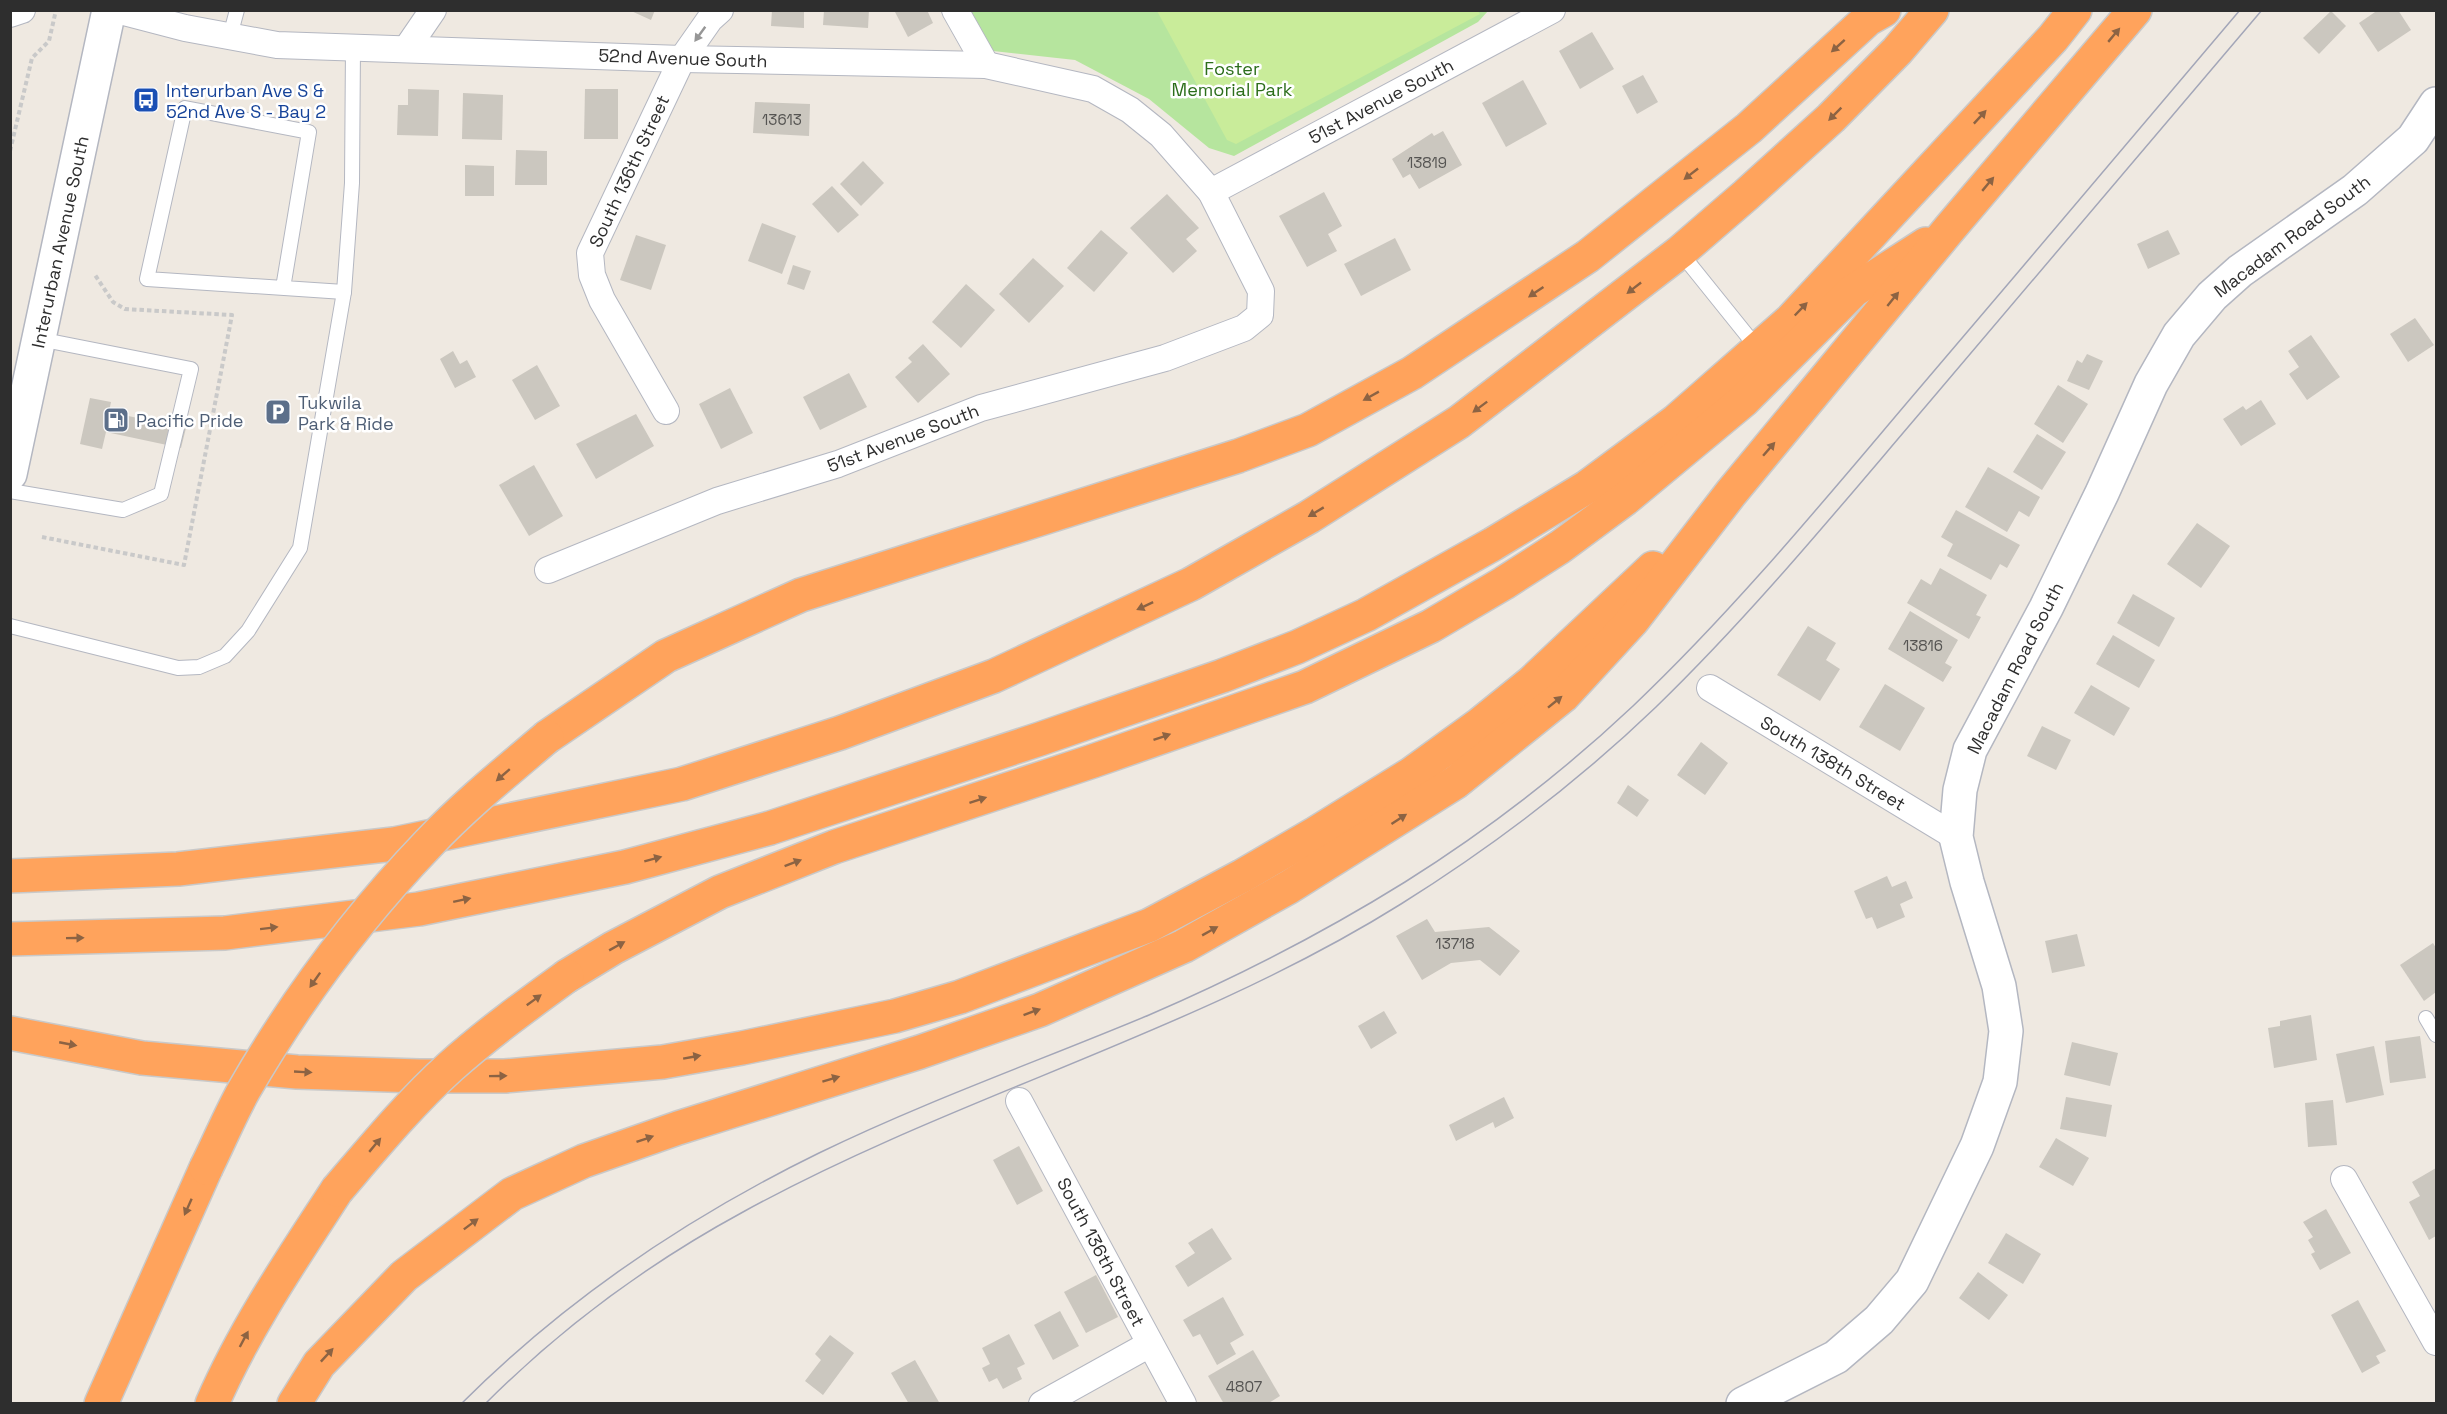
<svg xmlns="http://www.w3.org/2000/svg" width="2447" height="1414" font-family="'Space Grotesk',sans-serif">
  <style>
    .green { fill: #b6e59e }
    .pitch { fill: #c9ec9a }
    .building { fill: #cbc7bf }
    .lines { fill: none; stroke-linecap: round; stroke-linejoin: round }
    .lane-casing { stroke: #b4b7c1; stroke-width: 16 }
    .street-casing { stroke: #b4b7c1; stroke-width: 28 }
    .secondary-casing { stroke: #b4b7c1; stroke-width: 36 }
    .highway-casing { stroke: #c9c9c9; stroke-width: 36 }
    .path { stroke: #c9c9c9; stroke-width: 4; stroke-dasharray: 4.5 3; stroke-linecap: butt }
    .lane { stroke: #fff; stroke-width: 14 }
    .street { stroke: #fff; stroke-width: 26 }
    .secondary { stroke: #fff; stroke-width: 33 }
    .highway { stroke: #ffa35c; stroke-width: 33 }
    .tram { stroke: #a3a6b8; stroke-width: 1.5 }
    .highway-bridge-casing { stroke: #c9c9c9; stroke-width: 36; stroke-linecap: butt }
    .highway-bridge { stroke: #ffa35c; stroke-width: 33 }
    .oneway { fill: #969696 }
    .oneway2 { fill: #8c6343 }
    .labels { text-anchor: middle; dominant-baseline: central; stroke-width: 5; stroke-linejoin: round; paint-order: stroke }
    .number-label { font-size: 15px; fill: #555452 }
    .street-label { font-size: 18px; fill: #2e2e2e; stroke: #fff }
    .park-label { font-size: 18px; fill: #2c6e1b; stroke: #fff }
    .transit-label { font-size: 18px; fill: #164399; stroke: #fff; text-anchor: start }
    .service-label { font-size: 18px; fill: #4e5e75; stroke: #fff; text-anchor: start }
  </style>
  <rect width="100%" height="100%" fill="#efe9e1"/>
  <path class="green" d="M971,11H1488L1478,22L1234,156L1209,148L1149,99L1075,60L993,51Z"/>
  <path class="pitch" d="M1478,11L1480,14L1236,144L1227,140L1157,11Z"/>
  <g class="building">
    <path d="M629,10H655L651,20Z"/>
    <path d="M772,10H804V28L771,26Z"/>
    <path d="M824,10H869L868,28L823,25Z"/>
    <path d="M894,10H927L933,23L908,37Z"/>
    <path d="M2378,10H2398L2411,30L2378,52L2359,23Z"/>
    <path d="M2331,11L2346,26L2319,54L2303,38Z"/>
    <path d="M1592,32L1614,69L1580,89L1559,51Z"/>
    <path d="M1643,75L1658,102L1637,114L1622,86Z"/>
    <path d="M1523,80L1547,124L1506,147L1482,103Z"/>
    <path d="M408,89L439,90L438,136L397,135L398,105H408Z"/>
    <path d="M585,89H618V139H584Z"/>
    <path d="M463,93L503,95L502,140L462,139Z"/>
    <path d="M755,102L810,104L809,136L753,133Z"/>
    <path d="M1443,131L1462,165L1419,189L1410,174L1403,178L1392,159L1432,133L1434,136Z"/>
    <path d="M516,150L547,151V185H515Z"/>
    <path d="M863,161L884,183L861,206L840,184Z"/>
    <path d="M465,165L494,166V196H465Z"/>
    <path d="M832,186L859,215L838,233L812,204Z"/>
    <path d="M1324,192L1342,226L1328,234L1337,251L1307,267L1279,216Z"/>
    <path d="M1167,194L1199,228L1186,239L1197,251L1173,273L1130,228Z"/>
    <path d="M762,223L796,236L782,274L748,261Z"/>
    <path d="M1101,230L1128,253L1094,292L1067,268Z"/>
    <path d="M2168,230L2180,254L2148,269L2137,244Z"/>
    <path d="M636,235L666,245L651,290L620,280Z"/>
    <path d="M1395,238L1411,270L1361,296L1344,264Z"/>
    <path d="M1033,258L1064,286L1029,323L999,294Z"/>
    <path d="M793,265L811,271L804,290L787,284Z"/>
    <path d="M966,284L995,310L961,348L932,322Z"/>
    <path d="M2415,318L2434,345L2408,362L2390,334Z"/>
    <path d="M2311,335L2340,377L2307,400L2289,374L2299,367L2288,351Z"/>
    <path d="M923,344L950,374L918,403L895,377L912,362L908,358Z"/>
    <path d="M453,351L460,364L467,360L476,377L455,388L440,359Z"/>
    <path d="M2087,354L2103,361L2089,390L2067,381L2077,360L2082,363Z"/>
    <path d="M537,365L560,406L535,420L512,380Z"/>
    <path d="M849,373L867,407L820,430L803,397Z"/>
    <path d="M2058,385L2088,404L2063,443L2034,424Z"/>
    <path d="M730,388L753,433L721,449L699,404Z"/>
    <path d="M90,398L111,402L109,412L186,428L181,448L106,432L102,449L80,444Z"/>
    <path d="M2261,400L2276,424L2241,446L2223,419L2243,406L2246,410Z"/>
    <path d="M636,414L654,446L596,479L576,444Z"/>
    <path d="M2037,434L2066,452L2042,490L2013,472Z"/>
    <path d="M534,465L563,516L529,536L499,485Z"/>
    <path d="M1988,467L2040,497L2029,517L2019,511L2007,532L1965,507Z"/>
    <path d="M1956,510L2020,545L2007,568L2000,564L1991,580L1947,556L1953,544L1941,537Z"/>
    <path d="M2197,523L2230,546L2201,588L2167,564Z"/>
    <path d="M1940,568L1987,595L1976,615L1981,617L1969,639L1907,603L1921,579L1931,585Z"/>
    <path d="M2133,594L2175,618L2159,647L2117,623Z"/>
    <path d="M1910,611L1958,640L1945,663L1952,667L1943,682L1888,649Z"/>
    <path d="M1808,626L1836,643L1826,660L1840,669L1820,701L1777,675Z"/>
    <path d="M2113,635L2155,660L2139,688L2096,664Z"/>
    <path d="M1885,684L1925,708L1900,751L1859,727Z"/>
    <path d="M2091,685L2130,708L2114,736L2074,713Z"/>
    <path d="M2042,726L2071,740L2056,770L2027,756Z"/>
    <path d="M1701,742L1728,763L1705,795L1677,775Z"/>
    <path d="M1628,785L1649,800L1637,817L1617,803Z"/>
    <path d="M1887,876L1892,887L1906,881L1913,898L1900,904L1905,917L1877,929L1872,917L1866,919L1854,891Z"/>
    <path d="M1427,919L1435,932L1489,927L1520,951L1500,976L1480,960L1451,963L1422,980L1396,936Z"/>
    <path d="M2077,934L2085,966L2052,973L2045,941Z"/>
    <path d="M2433,943L2436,948V992L2424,1001L2400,965Z"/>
    <path d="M1384,1011L1397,1033L1371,1049L1358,1026Z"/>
    <path d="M2311,1015L2317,1060L2274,1068L2268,1028L2280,1026V1021Z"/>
    <path d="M2420,1036L2426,1078L2390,1083L2385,1041Z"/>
    <path d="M2072,1042L2118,1053L2110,1086L2064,1075Z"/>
    <path d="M2374,1046L2384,1095L2346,1103L2336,1054Z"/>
    <path d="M1504,1097L1514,1118L1495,1128L1493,1122L1456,1141L1449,1125Z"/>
    <path d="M2066,1097L2112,1105L2106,1137L2060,1129Z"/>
    <path d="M2333,1100L2337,1145L2308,1147L2305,1103Z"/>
    <path d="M2056,1138L2089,1158L2073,1186L2039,1167Z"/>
    <path d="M1019,1146L1043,1191L1017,1205L993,1160Z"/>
    <path d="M2436,1168V1236L2429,1240L2409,1202L2420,1196L2412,1182Z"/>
    <path d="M2326,1209L2351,1253L2320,1270L2311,1254L2315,1252L2308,1240L2313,1237L2303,1222Z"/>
    <path d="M1212,1228L1232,1259L1188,1287L1175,1266L1195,1253L1188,1243Z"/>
    <path d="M2006,1233L2041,1254L2023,1284L1988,1263Z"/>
    <path d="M1978,1272L2008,1295L1989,1320L1959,1298Z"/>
    <path d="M1096,1275L1118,1317L1086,1333L1064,1292Z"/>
    <path d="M1223,1297L1244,1335L1230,1343L1236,1354L1217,1365L1200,1334L1193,1337L1183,1320Z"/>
    <path d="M2358,1300L2386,1351L2376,1356L2380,1363L2362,1373L2331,1315Z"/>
    <path d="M1060,1311L1079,1346L1053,1360L1034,1325Z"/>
    <path d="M1009,1334L1025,1364L1017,1368L1022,1379L1003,1389L997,1378L989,1382L982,1368L990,1364L982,1348Z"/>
    <path d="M830,1335L854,1353L823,1395L805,1381L821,1360L815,1354Z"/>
    <path d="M1253,1350L1280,1396L1267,1404H1224L1208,1376Z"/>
    <path d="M915,1360L940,1404H909L891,1373Z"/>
  </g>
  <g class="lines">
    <g class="lane-casing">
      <g id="lane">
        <path d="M230,36L237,10"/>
        <path d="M1680,252L1758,349"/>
        <path d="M283,288L309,132L185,108L147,279L344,292"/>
        <path d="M10,491L123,510L161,494L191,369L39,339"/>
        <path d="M10,626L178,668L199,667L225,656L248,631L300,548L344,292L352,183L353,46"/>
        <path d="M2426,1018L2436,1035"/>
      </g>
    </g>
    <g class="street-casing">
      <g id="street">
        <path d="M116,10L185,28L277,45L682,59L986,65L1093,89L1130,110L1161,135L1211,192L1261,291L1260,315L1244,328L1165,358L981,408L838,464L717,501L548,570"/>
        <path d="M955,10L986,65"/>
        <path d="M10,14L22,10"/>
        <path d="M407,48L433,10"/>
        <path d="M1211,192L1552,10"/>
        <path d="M666,411L602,300L592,275L590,253L682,59L710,19L720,10"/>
        <path d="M1710,688L1956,837"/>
        <path d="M1019,1101L1183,1404"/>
        <path d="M2344,1179L2436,1342"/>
        <path d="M1042,1404L1150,1344"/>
      </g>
    </g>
    <g class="secondary-casing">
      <g id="secondary">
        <path d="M10,474L109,10"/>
        <path d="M1743,1404L1836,1357L1879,1320L1912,1281L1977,1146L2000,1082L2006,1031L1999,986L1967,882L1956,837L1960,790L1970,750L2046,608L2102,493L2151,384L2179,335L2212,296L2240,271L2355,190L2413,139L2436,104"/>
      </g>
    </g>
    <g class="highway-casing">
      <g id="highway">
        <path d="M547,737L666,656L801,595L1238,456L1308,430L1412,373L1588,256L1749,128L1868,19L1884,10"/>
        <path d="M10,876L178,869L394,844L682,784L840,733L994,676L1191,584L1309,517L1459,422L1680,252L1746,195L1831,118L1897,51L1932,10"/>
        <path d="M10,939L225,933L419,909L625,867L770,828L1040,739L1222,676L1297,647L1366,615L1493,544L1587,487L1676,421L1791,320L2053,38L2075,10"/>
        <path d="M567,976L613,948L720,892L834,847L1093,761L1305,687L1431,626L1504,583L1560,547L1625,499L1743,401L1853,291L1926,244"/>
        <path d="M10,1033L142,1058L297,1072L419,1076H505L663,1062L742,1048L895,1016L960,997L1150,925L1242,876L1316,833L1411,774L1480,724L1532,682L1653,568"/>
        <path d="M101,1404L206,1168"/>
        <path d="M212,1404C245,1328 292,1259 337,1190"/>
        <path d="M294,1404L319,1364L404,1276L512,1194L584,1161L678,1128L920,1052L1040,1010L1184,946L1289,887L1456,782L1563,696L1633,620L1731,493L1950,228L2135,10"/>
      </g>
    </g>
    <g class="path">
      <path d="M10,151L32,58L49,41L56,10"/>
      <path d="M42,537L184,565L232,315L125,309L113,302L95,275"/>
    </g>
    <use href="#lane" class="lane"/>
    <use href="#street" class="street"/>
    <use href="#secondary" class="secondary"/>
    <use href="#highway" class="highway"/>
    <g class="tram">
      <path d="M461,1404C566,1299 686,1218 819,1153C926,1101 1039,1061 1149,1015C1237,977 1323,933 1405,882C1486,831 1563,772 1633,706C1734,610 1822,503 1911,398C2021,269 2130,140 2240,10"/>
      <path d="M485,1404C561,1328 649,1263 743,1212C956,1095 1195,1033 1401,904C1492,847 1579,781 1656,707C1753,613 1838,509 1926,406C2038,274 2150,142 2262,10"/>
    </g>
    <g class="highway-bridge-casing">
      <g id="highway-bridge">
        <path d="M206,1168C219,1142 230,1115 244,1090C296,1000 357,918 429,843C465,805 507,771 547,737"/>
        <path d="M337,1190C373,1148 409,1104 450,1067C487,1034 527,1005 567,976"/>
      </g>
    </g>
    <use href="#highway-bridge" class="highway-bridge"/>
  </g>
  <defs><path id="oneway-solid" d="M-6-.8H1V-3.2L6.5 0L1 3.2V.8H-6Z" transform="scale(1.5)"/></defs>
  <use class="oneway" href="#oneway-solid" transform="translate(700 34) rotate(126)"/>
  <g class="oneway2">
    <use href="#oneway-solid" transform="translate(2114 35) rotate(-50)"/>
    <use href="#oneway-solid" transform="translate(1838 46) rotate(138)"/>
    <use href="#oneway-solid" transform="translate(1835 114) rotate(135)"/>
    <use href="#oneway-solid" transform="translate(1980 117) rotate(-47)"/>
    <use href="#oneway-solid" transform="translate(1691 174) rotate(142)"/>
    <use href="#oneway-solid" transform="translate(1988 184) rotate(-50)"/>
    <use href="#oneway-solid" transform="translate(1634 288) rotate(142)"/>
    <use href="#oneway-solid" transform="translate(1536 292) rotate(146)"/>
    <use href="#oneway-solid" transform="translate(1893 299) rotate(-51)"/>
    <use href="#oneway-solid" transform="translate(1801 309) rotate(-46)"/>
    <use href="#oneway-solid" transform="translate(1371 396) rotate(151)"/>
    <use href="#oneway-solid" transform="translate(1480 407) rotate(143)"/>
    <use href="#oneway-solid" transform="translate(1769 449) rotate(-49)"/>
    <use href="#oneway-solid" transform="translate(1316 512) rotate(149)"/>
    <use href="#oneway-solid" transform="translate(1145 606) rotate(155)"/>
    <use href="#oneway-solid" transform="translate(1555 702) rotate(-39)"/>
    <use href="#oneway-solid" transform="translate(1162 737) rotate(-19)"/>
    <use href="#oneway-solid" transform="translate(503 775) rotate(139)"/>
    <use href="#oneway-solid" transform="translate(978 800) rotate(-18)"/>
    <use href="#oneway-solid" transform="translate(1399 819) rotate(-33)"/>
    <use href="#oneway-solid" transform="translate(653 859) rotate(-15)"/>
    <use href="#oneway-solid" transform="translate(793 863) rotate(-21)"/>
    <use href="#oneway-solid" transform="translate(462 900) rotate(-12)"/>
    <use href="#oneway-solid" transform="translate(269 928) rotate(-7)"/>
    <use href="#oneway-solid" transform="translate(1210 931) rotate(-29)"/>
    <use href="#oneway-solid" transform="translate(75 938) rotate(-1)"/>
    <use href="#oneway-solid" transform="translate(617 946) rotate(-29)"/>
    <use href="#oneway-solid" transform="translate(315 980) rotate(125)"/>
    <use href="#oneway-solid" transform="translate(534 1000) rotate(-36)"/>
    <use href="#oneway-solid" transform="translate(1032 1012) rotate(-20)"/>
    <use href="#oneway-solid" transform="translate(68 1044) rotate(11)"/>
    <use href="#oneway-solid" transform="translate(692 1057) rotate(-10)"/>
    <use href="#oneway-solid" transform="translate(303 1072) rotate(3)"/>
    <use href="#oneway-solid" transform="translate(498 1076) rotate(-1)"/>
    <use href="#oneway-solid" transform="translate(831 1079) rotate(-17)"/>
    <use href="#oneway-solid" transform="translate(645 1139) rotate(-19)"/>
    <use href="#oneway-solid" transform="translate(375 1145) rotate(-50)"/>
    <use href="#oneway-solid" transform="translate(188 1207) rotate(114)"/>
    <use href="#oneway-solid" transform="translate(471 1224) rotate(-37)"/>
    <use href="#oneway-solid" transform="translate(244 1339) rotate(-62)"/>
    <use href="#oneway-solid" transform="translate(327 1355) rotate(-47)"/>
  </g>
  <defs>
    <g id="bus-square" transform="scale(1.35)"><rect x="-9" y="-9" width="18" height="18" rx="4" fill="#1a4fb4" stroke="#fff"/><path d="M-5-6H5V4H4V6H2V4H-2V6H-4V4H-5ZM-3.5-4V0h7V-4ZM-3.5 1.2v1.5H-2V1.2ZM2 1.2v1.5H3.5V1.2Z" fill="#fff"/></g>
    <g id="parking-square" transform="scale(1.35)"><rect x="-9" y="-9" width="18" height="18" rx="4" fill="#5c6f8a" stroke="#fff"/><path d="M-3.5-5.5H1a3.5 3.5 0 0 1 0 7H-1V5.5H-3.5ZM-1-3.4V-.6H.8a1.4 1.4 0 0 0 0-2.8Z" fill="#fff"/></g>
    <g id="fuel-square" transform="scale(1.35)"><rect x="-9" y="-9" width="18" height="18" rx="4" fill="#5c6f8a" stroke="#fff"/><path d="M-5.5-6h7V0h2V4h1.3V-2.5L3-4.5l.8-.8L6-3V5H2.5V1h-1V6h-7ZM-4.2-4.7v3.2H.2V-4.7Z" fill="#fff"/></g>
  </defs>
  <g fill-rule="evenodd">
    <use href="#bus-square" x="146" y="100"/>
    <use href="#parking-square" x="278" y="412"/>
    <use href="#fuel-square" x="116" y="420"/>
  </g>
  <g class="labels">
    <g class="number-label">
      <text x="782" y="119">13613</text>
      <text x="1427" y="162">13819</text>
      <text x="1923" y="645">13816</text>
      <text x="1455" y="943">13718</text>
      <text x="1244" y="1386">4807</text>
    </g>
    <g class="street-label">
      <text transform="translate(683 58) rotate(2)">52nd Avenue South</text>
      <text transform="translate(1381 101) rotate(-28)">51st Avenue South</text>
      <text transform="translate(629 171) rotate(-65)">South 136th Street</text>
      <text transform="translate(2292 236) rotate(-37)">Macadam Road South</text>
      <text transform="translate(60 242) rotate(-78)">Interurban Avenue South</text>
      <text transform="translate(903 438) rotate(-21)">51st Avenue South</text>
      <text transform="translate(2015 668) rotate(-63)">Macadam Road South</text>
      <text transform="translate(1833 763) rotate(31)">South 138th Street</text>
      <text transform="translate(1101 1252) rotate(62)">South 136th Street</text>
    </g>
    <g class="park-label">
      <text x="1232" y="68">Foster<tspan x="1232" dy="21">Memorial Park</tspan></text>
    </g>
    <g class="transit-label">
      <text x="166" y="90">Interurban Ave S &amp;<tspan x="166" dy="21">52nd Ave S - Bay 2</tspan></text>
    </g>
    <g class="service-label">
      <text x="298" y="402">Tukwila<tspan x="298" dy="21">Park &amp; Ride</tspan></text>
      <text x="136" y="420">Pacific Pride</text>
    </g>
  </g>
  <rect width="2447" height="1414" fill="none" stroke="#2e2e2e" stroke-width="24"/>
</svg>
